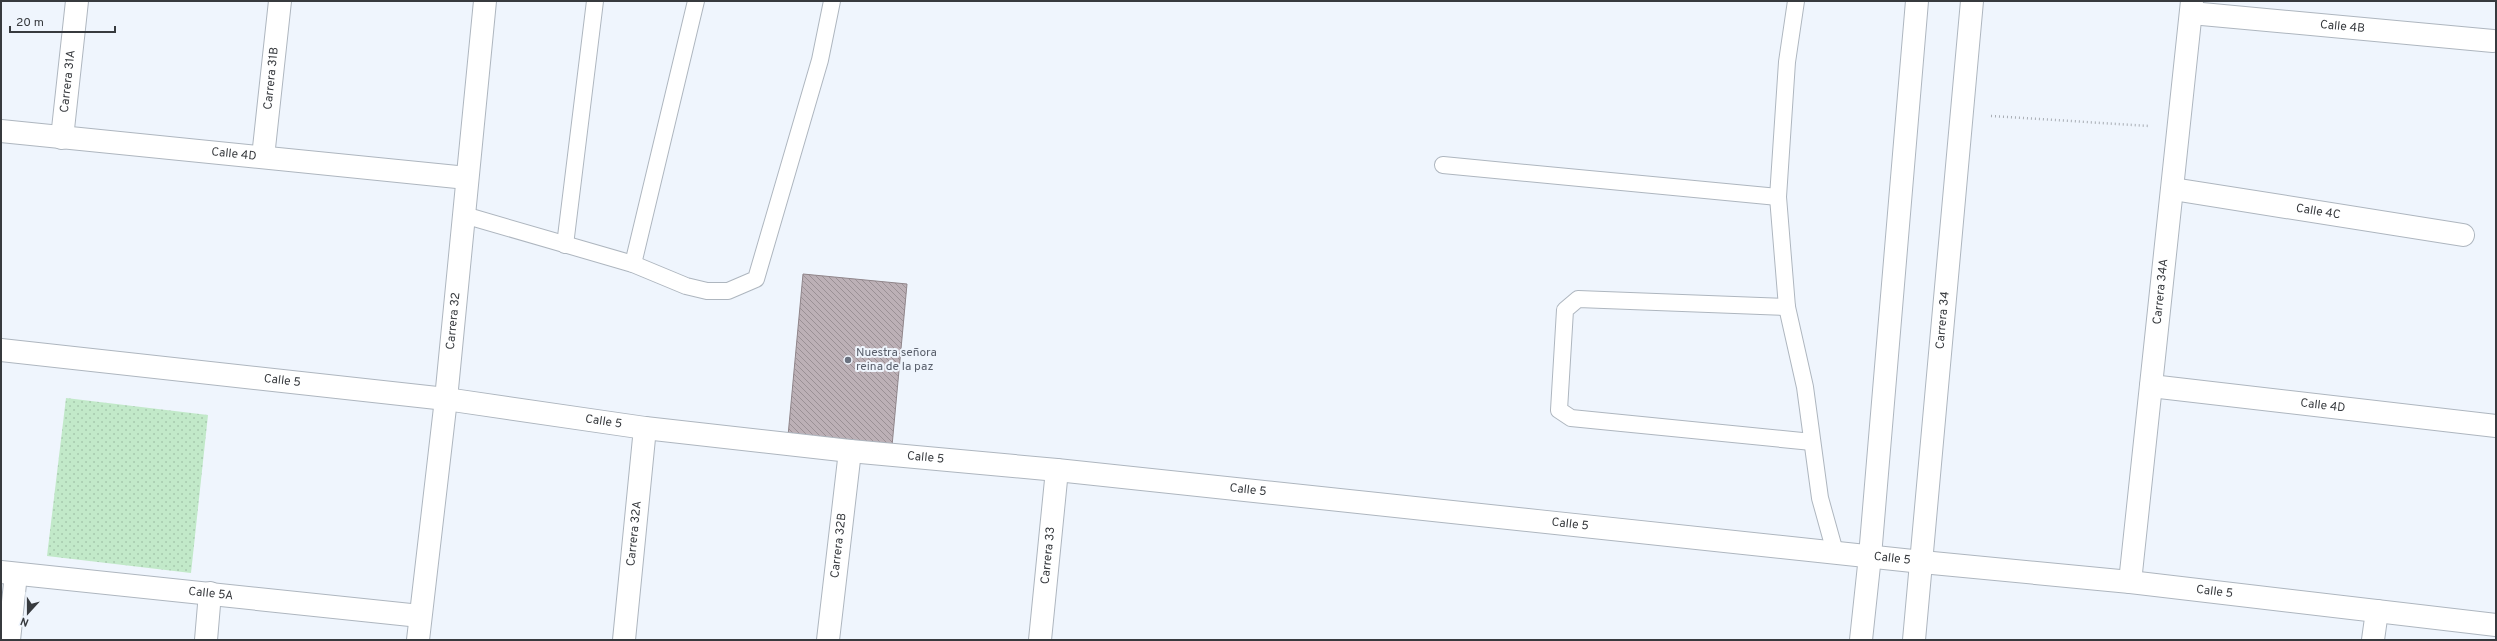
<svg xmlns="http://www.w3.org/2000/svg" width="2497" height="641" font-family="Overpass,sans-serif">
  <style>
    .grass { fill: url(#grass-dots) }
    .building { fill: url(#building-back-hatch); stroke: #90858a }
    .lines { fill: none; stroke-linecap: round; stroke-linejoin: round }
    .lane-casing { stroke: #aeb6bf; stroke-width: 18 }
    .street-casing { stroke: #aeb6bf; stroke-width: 24 }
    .secondary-casing { stroke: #aeb6bf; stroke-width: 24 }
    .path { stroke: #a8adb4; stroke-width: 2.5; stroke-dasharray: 1 3; stroke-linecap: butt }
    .lane { stroke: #fff; stroke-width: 16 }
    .street { stroke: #fff; stroke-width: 22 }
    .secondary { stroke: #fff; stroke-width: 22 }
    .worship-dot { fill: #6b7280; stroke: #eff5fd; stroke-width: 1.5 }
    .labels { text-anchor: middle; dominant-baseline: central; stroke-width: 4; stroke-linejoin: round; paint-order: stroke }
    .street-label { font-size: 12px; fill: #373a3e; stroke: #eff5fd }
    .worship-label { font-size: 12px; fill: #5b616d; stroke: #eff5fd; text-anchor: start }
  </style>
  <defs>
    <pattern id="grass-dots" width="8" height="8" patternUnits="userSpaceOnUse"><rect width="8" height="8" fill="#c2e9c9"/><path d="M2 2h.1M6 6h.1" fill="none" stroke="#a7c9ae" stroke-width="1.8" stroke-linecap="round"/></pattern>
    <pattern id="building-back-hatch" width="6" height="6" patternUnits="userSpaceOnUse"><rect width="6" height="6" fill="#bcb0b6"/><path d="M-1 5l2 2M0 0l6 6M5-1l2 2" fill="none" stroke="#9a9095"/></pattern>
  </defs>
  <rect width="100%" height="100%" fill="#eff5fd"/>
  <path class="grass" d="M66,398L208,415L191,573L47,556Z"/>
  <path class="building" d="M803,274L907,284L892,446L788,436Z"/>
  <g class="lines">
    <g class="lane-casing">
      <g id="lane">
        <path d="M1796,1L1787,62L1778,197L1787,307L1805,387L1820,498L1835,552"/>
        <path d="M1443,165L1778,197"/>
        <path d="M464,215L633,264L686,286L707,291H728L756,279L820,60L832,1"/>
        <path d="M565,245L595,1"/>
        <path d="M633,264L696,1"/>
        <path d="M1787,307L1578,299L1565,310L1559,410L1571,418L1812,442"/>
      </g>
    </g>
    <g class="street-casing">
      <g id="street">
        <path id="s1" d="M2191,13L2493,41"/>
        <path id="s2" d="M1,131L467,178"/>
        <path id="s3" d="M62,138L77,1"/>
        <path id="s4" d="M263,157L280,1"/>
        <path id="s5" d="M2173,189L2463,235"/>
        <path id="s6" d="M1,350L446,399L645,428L850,451L1057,470L1922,562L2130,582L2496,625"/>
        <path id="s7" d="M2151,386L2496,426"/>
        <path id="s8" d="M1,572L420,616"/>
        <path id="s9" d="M2130,582L2192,1"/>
        <path d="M9,640L16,574"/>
        <path d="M206,640L210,593"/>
        <path id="s10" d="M624,640L645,428"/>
        <path id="s11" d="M828,640L850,451"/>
        <path id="s12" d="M1040,640L1057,470"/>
        <path d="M2373,640L2377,611"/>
      </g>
    </g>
    <g class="secondary-casing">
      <g id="secondary">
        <path id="s13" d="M418,640L446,399L485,1"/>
        <path d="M1861,640L1870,556L1917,1"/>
        <path id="s14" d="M1914,640L1972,1"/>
      </g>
    </g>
    <path class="path" d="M1991,116L2149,126"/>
    <use href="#lane" class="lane"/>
    <use href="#street" class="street"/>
    <use href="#secondary" class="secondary"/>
  </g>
  <circle class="worship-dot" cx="848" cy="360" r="4"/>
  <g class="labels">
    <g class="street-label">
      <text stroke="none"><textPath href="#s1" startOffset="152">Calle 4B</textPath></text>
      <text stroke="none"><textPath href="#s4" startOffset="79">Carrera 31B</textPath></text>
      <text stroke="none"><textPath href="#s3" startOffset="57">Carrera 31A</textPath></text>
      <text stroke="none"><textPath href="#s2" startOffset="234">Calle 4D</textPath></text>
      <text stroke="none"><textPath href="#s5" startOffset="147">Calle 4C</textPath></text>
      <text stroke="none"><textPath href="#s9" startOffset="292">Carrera 34A</textPath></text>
      <text stroke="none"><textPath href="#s14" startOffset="321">Carrera 34</textPath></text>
      <text stroke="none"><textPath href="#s13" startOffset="321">Carrera 32</textPath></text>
      <text stroke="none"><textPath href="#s6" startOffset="283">Calle 5</textPath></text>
      <text stroke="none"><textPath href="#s7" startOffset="173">Calle 4D</textPath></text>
      <text stroke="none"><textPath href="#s6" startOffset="607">Calle 5</textPath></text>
      <text stroke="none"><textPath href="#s6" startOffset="931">Calle 5</textPath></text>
      <text stroke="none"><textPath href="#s6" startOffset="1255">Calle 5</textPath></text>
      <text stroke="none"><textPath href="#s6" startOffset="1579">Calle 5</textPath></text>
      <text stroke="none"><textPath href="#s10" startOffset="107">Carrera 32A</textPath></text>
      <text stroke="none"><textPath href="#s11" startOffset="95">Carrera 32B</textPath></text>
      <text stroke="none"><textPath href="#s12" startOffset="85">Carrera 33</textPath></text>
      <text stroke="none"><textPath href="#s6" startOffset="1903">Calle 5</textPath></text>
      <text stroke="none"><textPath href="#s6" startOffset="2227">Calle 5</textPath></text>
      <text stroke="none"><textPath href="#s8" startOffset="211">Calle 5A</textPath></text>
    </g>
    <g class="worship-label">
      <text x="856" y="353">Nuestra señora<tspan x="856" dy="14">reina de la paz</tspan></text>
    </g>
  </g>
  <rect width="2497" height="641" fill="none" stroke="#373a3e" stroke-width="4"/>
  <g transform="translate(28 613) rotate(201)" stroke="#eff5fd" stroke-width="3" paint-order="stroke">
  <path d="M0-3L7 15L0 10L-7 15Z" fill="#373a3e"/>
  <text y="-6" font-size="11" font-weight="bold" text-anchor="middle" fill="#373a3e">N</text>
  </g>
  <path d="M10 26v6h105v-6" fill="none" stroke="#373a3e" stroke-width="2"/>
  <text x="16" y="26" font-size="12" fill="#373a3e" stroke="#eff5fd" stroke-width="3" paint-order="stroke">20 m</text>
</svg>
